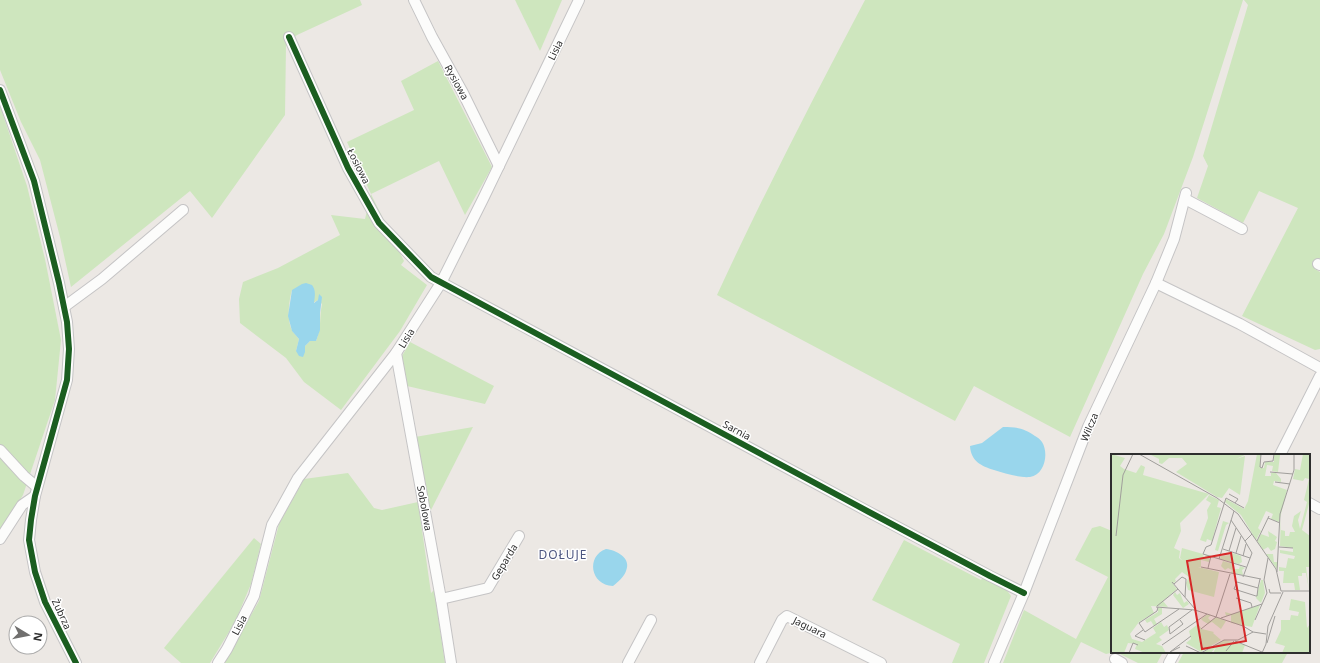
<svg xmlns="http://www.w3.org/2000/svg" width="1320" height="663" font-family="'Noto Sans',sans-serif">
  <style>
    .green { fill: #cee6be; fill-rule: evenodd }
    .water { fill: #99d6ec }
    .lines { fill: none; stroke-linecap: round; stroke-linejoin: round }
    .minor-casing { stroke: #c5c4c5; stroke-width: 12 }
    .minor { stroke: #fcfcfb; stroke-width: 10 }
    .cycleway-casing { stroke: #fff; stroke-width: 8 }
    .cycleway { stroke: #1b5e20; stroke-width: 6 }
    .labels { text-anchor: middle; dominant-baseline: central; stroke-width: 3; stroke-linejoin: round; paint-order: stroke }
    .street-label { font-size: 10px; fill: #2e2e2e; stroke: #fff }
    .quarter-label { font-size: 12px; letter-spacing: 1px; fill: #4d5680; stroke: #fff }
    .inset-road { fill: none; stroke: #a09e9b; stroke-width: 1 }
    .view { fill: #d62828; fill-opacity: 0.15; stroke: #d62828; stroke-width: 2 }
    .inset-edge { fill: none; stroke: #2e2e2e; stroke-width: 2 }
  </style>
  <rect width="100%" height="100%" fill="#ece8e4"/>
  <g class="green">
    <path d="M0,0H360L362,5L297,35L286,45L285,115L212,218L190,191L71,287L60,237L40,160L21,122L0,70Z"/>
    <path d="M515,0H562L540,51Z"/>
    <path d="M865,0H1243L1193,157L1164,234L1143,274L1070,437L974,386L955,421L717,295C763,195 814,97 865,0Z"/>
    <path d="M1244,0H1320V258L1312,262L1315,269L1320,272V349L1315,350L1242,316L1298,208L1259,191L1243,223L1197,198L1208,166L1203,156L1248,5Z"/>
    <path d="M438,61L492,167L465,215L439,161L371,194L404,261L401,265L427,285L400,331L341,410L304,382L286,358L240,323L239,299L243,282L278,268L340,235L331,215L365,219L371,194L347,142L414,110L401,81ZM292,290L313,303L318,300L322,304C319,318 322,326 316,341H310L305,346V352L296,351L299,339C297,337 295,334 293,332C286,321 289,301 292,290Z"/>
    <path d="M0,106L27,186L45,259L61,340L55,400L23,495L0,532Z"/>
    <path d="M410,342L494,386L485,404L407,386L402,356Z"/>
    <path d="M473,427L428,516L415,437Z"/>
    <path d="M348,473L374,508L382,510L418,502L431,593L434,590L445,663H224L259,601L279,524L304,479Z"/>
    <path d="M1100,526L1112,531V652H1115L1106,654L1081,642L1070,663H1003L1024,610L1076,639L1108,577L1075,560L1092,528Z"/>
    <path d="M254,538L261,544L251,584L235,622L210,663H181L164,648Z"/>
    <path d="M904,540L981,580L983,577L1006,589L1011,596L984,663H952L960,644L872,600Z"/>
    <path d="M1116,652H1163L1157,663H1138Z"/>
    <path d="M1184,652H1288L1282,663H1178Z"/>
  </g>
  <g class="water">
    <path d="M306,283L312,285C316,290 315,296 314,303L318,300L319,294L322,297L320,313V330L316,341H310L305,346V352L303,357L299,356L296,351L299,339L292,331L288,316L292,290L302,284Z"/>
    <path d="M1003,427C1016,427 1024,428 1035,436C1037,437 1040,439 1042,442C1049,453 1045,475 1030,477C1018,478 1005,473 994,470C981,466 971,461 970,446L982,443Z"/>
    <path d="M606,549C616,550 632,558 626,571C624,577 618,582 613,586C590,585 586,556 606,549Z"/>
  </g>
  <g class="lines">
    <g class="minor-casing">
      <g id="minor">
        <path d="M414,0L432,37L463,93L499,166"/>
        <path d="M289,37L348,168L379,223L431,277L869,512L990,576L1024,593"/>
        <path d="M0,90L34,181L59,283L67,322L69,349L67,380L35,496L31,520L29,540L35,572L45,602L76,663"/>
        <path d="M1185,199L1242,229"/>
        <path d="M1318,264L1320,265"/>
        <path d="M1156,283L1240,324L1320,368"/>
        <path d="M64,307L102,279L183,210"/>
        <path d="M396,353L441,599L451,663"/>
        <path d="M0,450L24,476L37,487"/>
        <path d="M1280,455L1320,376"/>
        <path d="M1309,503L1320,509"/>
        <path d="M0,539L22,505L35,496"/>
        <path d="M441,599L488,588L519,536"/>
        <path d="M1115,659L1122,663"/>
        <path d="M218,663L227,649L254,596L272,525L298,478L396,353L441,283L483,199L579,0"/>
        <path d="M628,663L651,620"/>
        <path d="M760,663L782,620L787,616L881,663"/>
        <path d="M994,663L1024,593L1088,427L1156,283L1174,239L1186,193"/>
        <path d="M1169,663L1175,652"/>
      </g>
    </g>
    <use href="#minor" class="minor"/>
    <g class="cycleway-casing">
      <g id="cycleway">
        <path d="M289,37L348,168L379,223L431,277L869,512L990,576L1024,593"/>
        <path d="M0,90L34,181L59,283L67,322L69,349L67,380L35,496L31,520L29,540L35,572L45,602L76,663"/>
      </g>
    </g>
    <use href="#cycleway" class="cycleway"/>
  </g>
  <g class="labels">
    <g class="street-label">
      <text transform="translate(555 50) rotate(-64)">Lisia</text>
      <text transform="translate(457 82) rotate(61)">Rysiowa</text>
      <text transform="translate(359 166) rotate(63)">Łosiowa</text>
      <text transform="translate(406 338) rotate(-58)">Lisia</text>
      <text transform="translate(1089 427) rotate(-67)">Wilcza</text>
      <text transform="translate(737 430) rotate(28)">Sarnia</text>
      <text transform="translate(425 508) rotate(80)">Sobolowa</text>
      <text transform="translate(504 562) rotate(-59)">Geparda</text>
      <text transform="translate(62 614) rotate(65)">Żubrza</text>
      <text transform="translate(239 625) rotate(-63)">Lisia</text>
      <text transform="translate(810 627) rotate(26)">Jaguara</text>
    </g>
    <g class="quarter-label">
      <text x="563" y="554">DOŁUJE</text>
    </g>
  </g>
  <g transform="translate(1111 454)">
    <rect width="199" height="199" fill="#ece8e4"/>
    <path d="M0,0L14,4L9,12L13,15L25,19L30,11L34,13L32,21L98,40L69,69L70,77L63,94L69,97L68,104L72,107L69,104L71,94L92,100L93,104L95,101L99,103L98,108L90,106V113H87L108,118L103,143L77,136L75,129L78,123L71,118L64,125L65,127L62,130L66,135L52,147L57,153L40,152L43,159L28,168L19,180L21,185L31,188L45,179L42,174L50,168L53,173L56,171L58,176L48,183L51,186L45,190L51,192L55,199H34L24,195L26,190L17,189L13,199H0ZM38,0H136L125,5L134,2L129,41L118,34L111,44L106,43L65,18L76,10L71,4H58L51,10L48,9V5ZM146,0H150L149,14H153L154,8H163V0H183L169,1L167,18L161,17L162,12L156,11L154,22H160V19H165L170,25V28L163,27L162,31L176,36L168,68L160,65L162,60L155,57L147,74L150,77L145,86L130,61L114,48L115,45L133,55L137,47ZM192,0H199V46L191,76L199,82V113H195L198,136L195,119H191V122H187L189,136H184L183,129H172L173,117H168V113L175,114L177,104L183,105L184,102L169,99V96L182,98V94L169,92L170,62V76L174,77V82H178L179,78H184L181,72L183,62L190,57L187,66L189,75L196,48L193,46L198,25L194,24L192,27L182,25L184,15L189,16ZM98,41L108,46L106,53L110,54L101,87L96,85L95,88L89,86L97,64L96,56L100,49L95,46ZM112,67L118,69L115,71L107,97L104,96ZM157,77L166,83L164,87L166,88L164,95L160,97L157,93L152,96L155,100H162L163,108H167L166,115L157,103L146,87L150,80L158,83ZM121,99L130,102L131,108L128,110L109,105L110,102L120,101ZM112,107L122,110V115H128L129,112L134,114L131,116L132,121L120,119L121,116L117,114L114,116L110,112ZM150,126H152L154,139L150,149L145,144ZM64,138L66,141L69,139L73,149L76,147L78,150L72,154L62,141ZM180,145L194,148L196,174L199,170V199H171L174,192L164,189L170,176V166H179L180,161L187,162L188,158L178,156ZM149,151L141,173L120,169V161L115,162L114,158L121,160ZM47,154H51V160L43,165L46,170L43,172L40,167L36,169L34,166L47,158ZM97,160L100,161L97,164L100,167L105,163L115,167L110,175L101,168L97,170L92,167L90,165ZM87,170L91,175L103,178L102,179L110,186L90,198L75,189L80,185L78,177ZM113,186L134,191L131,199H102L105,193L100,199H91Z" fill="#cee6be"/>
    <path class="inset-road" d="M28,0L106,44L127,60L165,115L170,137H199M150,0L149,13L151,14L153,8L162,7L163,0M159,18L182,20M164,28L179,30M118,40L127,45L124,49M133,54L115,44L100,91L95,93L92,100L135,113M157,64L169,69M120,66L134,87M5,82L12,21L22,0M146,87L158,62M168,93L182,94M112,95L139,104M118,97L125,74M125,99L130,82M132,102L135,90M108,105L123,57M90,113L150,125M97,114L100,102M166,118L169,60L183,16V0M132,123L141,99L134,87L141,80M61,128L84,155M63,130L71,123L75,125L74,143M147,134L126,128L123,135L145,142H146L147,134L149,125M158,135L159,139H170M125,144L140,149L141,153M46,152L67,135M45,153L84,156L132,172L142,178M47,153L46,157L28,169L34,178L68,155M110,164L151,150M69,166L72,170L59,180L58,173L81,156M144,166L156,139L153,126L157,104M90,175L105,163L119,120M32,176L24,182L34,186M124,187L151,198M156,189L164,162M51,191L96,160M75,192L90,199M69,193L59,198L80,182M115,197L123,187M18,199L22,189L27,191M90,199L113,186H127L142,178L155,180M151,199L155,190L157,172L172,138"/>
    <path class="view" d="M120,99L135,187L91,195L76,107Z"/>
    <rect width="199" height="199" class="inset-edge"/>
  </g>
  <g transform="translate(28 635) rotate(100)"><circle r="19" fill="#ffffff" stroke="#ababab"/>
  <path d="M0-3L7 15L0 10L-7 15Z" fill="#706f6e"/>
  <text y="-6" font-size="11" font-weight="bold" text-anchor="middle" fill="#2e2e2e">N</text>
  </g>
</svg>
